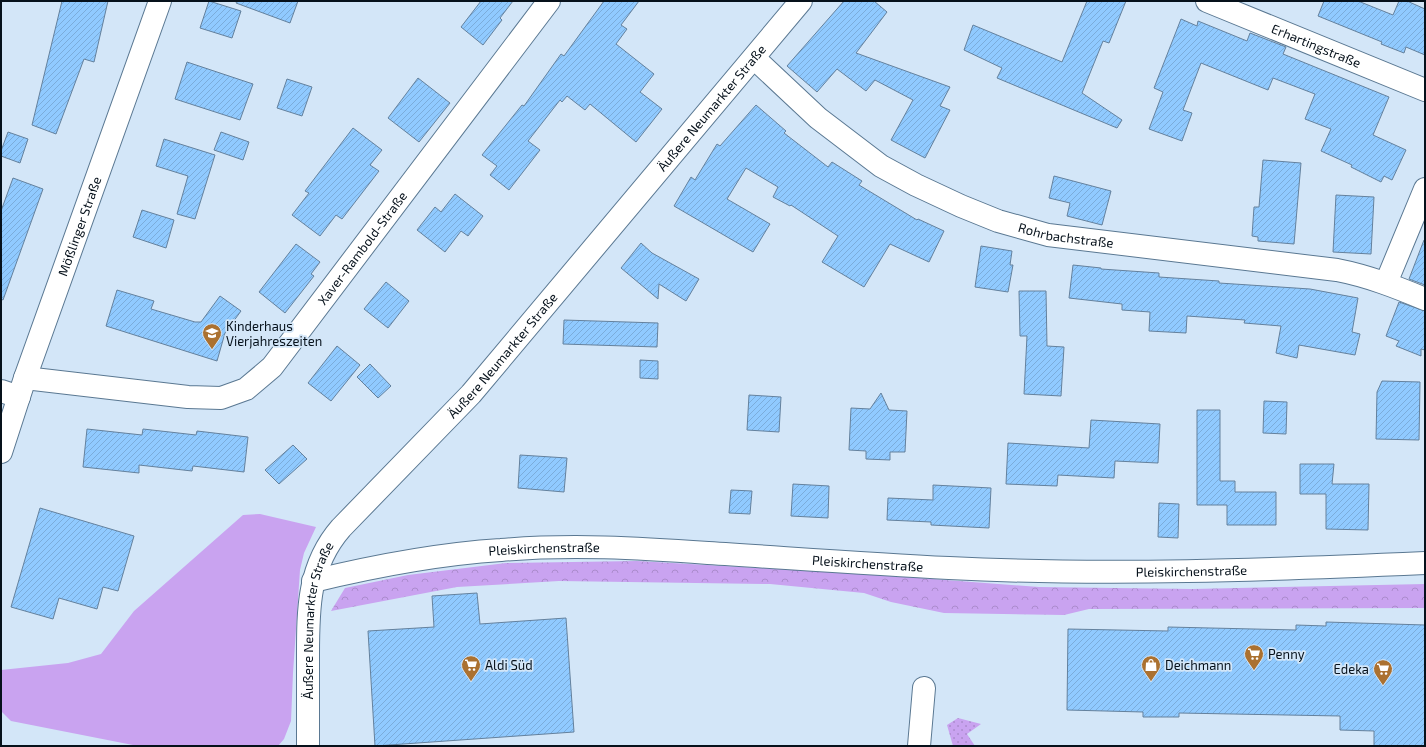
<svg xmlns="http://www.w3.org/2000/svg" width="1426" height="747" font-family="'Exo 2',sans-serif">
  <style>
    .grass { fill: url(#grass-dots) }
    .forest { fill: url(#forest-crowns) }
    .park { fill: #c9a3f0 }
    .building { fill: url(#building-hatch); stroke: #64819d }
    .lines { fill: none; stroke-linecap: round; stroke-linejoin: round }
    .minor-casing { stroke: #5a7892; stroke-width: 24 }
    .minor { stroke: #fff; stroke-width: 22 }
    .labels { text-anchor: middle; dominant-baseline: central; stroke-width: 3.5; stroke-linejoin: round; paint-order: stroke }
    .street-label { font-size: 13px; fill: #06111b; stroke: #d3e6f8 }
    .poi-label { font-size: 13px; fill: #06111b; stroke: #d3e6f8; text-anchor: start }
  </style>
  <defs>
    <pattern id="grass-dots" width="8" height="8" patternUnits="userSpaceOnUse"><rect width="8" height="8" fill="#c9a3f0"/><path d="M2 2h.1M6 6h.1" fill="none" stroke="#ab8bcd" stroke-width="1.8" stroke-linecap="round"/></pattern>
    <pattern id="forest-crowns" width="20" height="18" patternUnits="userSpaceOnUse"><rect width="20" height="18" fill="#c9a3f0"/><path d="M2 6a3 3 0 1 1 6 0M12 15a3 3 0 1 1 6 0" fill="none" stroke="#ab8bcd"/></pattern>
    <pattern id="building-hatch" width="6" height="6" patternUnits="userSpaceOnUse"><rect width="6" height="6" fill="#90caff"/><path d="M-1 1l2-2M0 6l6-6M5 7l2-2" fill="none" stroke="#7bacda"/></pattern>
  </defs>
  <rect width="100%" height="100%" fill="#d3e6f8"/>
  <path class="grass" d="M958,718L981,724L967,734L975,746H953L947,725Z"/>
  <path class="forest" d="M637,561L867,574L1039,587L1192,589L1425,584V608L1089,609L1064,615L944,613L891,602L864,593L770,584L559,581L457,587L331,611L345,588L408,575L506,563Z"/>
  <path class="park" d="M260,514L316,527L304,553L300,570L293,673L291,721L284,739L278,746H138L11,721L1,711V670L68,663L101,654L134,611L243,515Z"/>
  <g class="building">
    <path d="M62,1H108L94,62L84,59L56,134L32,125Z"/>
    <path d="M209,1L241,11L232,38L200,28Z"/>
    <path d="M237,1H298L290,23L236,3Z"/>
    <path d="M481,1H513L500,18L502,20L483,45L461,27Z"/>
    <path d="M604,1H639L621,25L627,29L616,44L654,74L640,92L662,109L636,142L590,104L585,110L567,96L562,102L560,100L528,141L540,150L509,190L490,175L497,166L482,155L522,105L524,106L561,54L564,56Z"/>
    <path d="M844,1H874L887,12L856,53L950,87L940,106L950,110L925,158L891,140L913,100L875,80L866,91L837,69L817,92L787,66Z"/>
    <path d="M1087,1H1126L1109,43L1103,41L1082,93L1122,120L1117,128L997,78L1002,68L964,50L973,25L1062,62Z"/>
    <path d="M1324,1H1358L1393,15L1399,1H1407L1425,9V55L1406,47L1404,53L1381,44L1382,42L1318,16Z"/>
    <path d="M1181,19L1197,26L1198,21L1247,41L1250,33L1286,47L1283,54L1389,97L1373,135L1406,150L1392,180L1384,176L1381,182L1351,167L1352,165L1321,151L1331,129L1305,119L1315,94L1273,78L1268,90L1201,63L1183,110L1192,113L1182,141L1149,129L1163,92L1154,88Z"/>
    <path d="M187,62L253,84L240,120L175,99Z"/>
    <path d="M418,78L450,103L419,142L388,118Z"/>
    <path d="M287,79L312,87L302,116L277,108Z"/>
    <path d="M756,105L786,131L784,133L828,167L832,162L862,181L859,185L917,220L918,219L944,231L929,262L890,244L864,287L822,262L838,236L791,205L790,206L773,197L778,187L746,168L727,199L770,224L753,252L674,206L691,177L695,180L717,144L720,146Z"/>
    <path d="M353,128L382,150L370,165L379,171L342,219L336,215L320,236L292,215L309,193L305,191Z"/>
    <path d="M8,132L28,139L20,163L1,156V151Z"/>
    <path d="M221,132L249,142L243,160L214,150Z"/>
    <path d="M164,139L215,155L195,219L177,214L188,176L156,166Z"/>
    <path d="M1263,160L1301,163L1294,244L1258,241V237L1252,236L1254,207H1259Z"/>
    <path d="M1054,176L1111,191L1102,225L1067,216L1070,203L1049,198Z"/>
    <path d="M13,178L43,189L3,300L1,299V211Z"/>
    <path d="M455,194L483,216L468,236L461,231L445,252L417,230L435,207L441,212Z"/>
    <path d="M1336,195L1374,197L1371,254L1333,252Z"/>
    <path d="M142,210L174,220L166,248L133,237Z"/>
    <path d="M1424,240L1425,241V285L1409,279Z"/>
    <path d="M641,243L652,253L699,279L686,301L659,284L658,299L621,268Z"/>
    <path d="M296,244L320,262L311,274L314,276L285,313L259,292Z"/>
    <path d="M981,246L1012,251L1010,265H1013L1008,292L975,287Z"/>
    <path d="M1073,265L1101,268V269L1159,273V277L1219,281V283L1310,289L1358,298L1352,332L1360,334L1355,355L1299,345L1297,358L1276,353L1281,326L1244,323L1245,320L1187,316L1186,333L1149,331L1150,312L1122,310V304L1069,298Z"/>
    <path d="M386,282L409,301L388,328L364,309Z"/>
    <path d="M117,290L154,301L151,309L195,322H201L220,296L241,311L225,333L217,361L106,326Z"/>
    <path d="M1019,291H1046L1047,346L1064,347L1061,396L1024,394L1027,336H1020Z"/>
    <path d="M1399,302L1425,311V350L1421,349V356L1396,346L1399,341L1386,336Z"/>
    <path d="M564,320L658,323L657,347L563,344Z"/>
    <path d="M337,346L360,365L331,401L308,383Z"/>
    <path d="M640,360L658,361V379L640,378Z"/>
    <path d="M370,364L391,386L378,398L357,377Z"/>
    <path d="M1382,381L1420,382L1419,440L1376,439L1377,392Z"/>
    <path d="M881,393L889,410L907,411L905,452H890V460L866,459V451L849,450L851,408L870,409Z"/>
    <path d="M749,395L781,397L779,432L747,430Z"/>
    <path d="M1264,401L1287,402L1286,434L1263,433Z"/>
    <path d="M1197,410H1220V481H1235V492H1276V525H1227V505H1197Z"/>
    <path d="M1091,420L1160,424L1158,463L1115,461L1114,478L1058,475L1057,486L1006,484L1008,443L1089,448Z"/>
    <path d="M87,429L142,435L143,429L196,435L197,431L248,437L244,472L193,466L192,471L139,465V473L83,467Z"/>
    <path d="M293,445L307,459L279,484L265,470Z"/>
    <path d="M520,455L567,458L564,492L518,488Z"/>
    <path d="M1300,464H1334L1332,484H1369L1368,530L1326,529V494H1300Z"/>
    <path d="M793,484L829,486L828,518L791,516Z"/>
    <path d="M933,485L991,488L989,528L931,525V522L887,520L888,498L933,500Z"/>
    <path d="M731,490L752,491L750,514L729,513Z"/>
    <path d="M1159,503L1179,504L1178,538L1158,537Z"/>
    <path d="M40,508L134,536L118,591L103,587L97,609L59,598L53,619L11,607Z"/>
    <path d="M477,593L480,624L566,618L574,732L375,746L368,631L434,627L432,596Z"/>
    <path d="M1326,622L1425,625V746H1374V731L1340,730V716L1179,713V717H1143V712L1067,710L1068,629L1168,631V627L1296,630V625L1326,626Z"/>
  </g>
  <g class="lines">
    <g class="minor-casing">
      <g id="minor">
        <path id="s1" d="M1207,1L1425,90"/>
        <path id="s2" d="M754,58L818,118L881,166L916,185L961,206L998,221L1048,235L1337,270C1368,276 1396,287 1425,299"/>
        <path d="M1386,283L1425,189"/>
        <path id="s3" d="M25,378L188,397L221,398L246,389L272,367L549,1"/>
        <path d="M1,391L19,397"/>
        <path id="s4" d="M1,452L25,378L160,1"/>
        <path id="s5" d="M313,581C375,566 437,554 501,550C570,544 639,548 708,553C788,558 868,564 949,568C1107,576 1267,570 1425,563"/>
        <path id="s6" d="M308,746C308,717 308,689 308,660C308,612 307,567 341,528L471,394L801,1"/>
        <path d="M919,746L924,688"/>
      </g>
    </g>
    <use href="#minor" class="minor"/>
  </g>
  <defs>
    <g id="school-pin" transform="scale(1)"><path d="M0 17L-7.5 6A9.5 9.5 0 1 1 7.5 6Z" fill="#ab7130" stroke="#d3e6f8"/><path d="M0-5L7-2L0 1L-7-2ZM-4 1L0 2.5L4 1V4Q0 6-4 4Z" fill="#fff"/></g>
    <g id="supermarket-pin" transform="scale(1)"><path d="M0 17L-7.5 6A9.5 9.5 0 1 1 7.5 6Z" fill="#ab7130" stroke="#d3e6f8"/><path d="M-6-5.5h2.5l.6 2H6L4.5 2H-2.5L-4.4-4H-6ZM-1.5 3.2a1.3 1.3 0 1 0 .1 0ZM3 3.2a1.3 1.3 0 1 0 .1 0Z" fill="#fff"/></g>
    <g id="shop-pin" transform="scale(1)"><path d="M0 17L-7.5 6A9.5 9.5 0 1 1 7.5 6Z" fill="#ab7130" stroke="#d3e6f8"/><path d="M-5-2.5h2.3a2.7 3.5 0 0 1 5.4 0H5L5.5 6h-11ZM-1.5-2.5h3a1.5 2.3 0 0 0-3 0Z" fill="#fff"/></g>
  </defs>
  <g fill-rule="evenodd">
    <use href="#school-pin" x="212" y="333"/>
    <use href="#supermarket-pin" x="1254" y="654"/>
    <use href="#supermarket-pin" x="471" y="665"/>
    <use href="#shop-pin" x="1151" y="665"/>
    <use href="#supermarket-pin" x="1383" y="669"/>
  </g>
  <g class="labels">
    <g class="street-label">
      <text stroke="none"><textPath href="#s1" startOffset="118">Erhartingstraße</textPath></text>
      <text stroke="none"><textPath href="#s6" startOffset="786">Äußere Neumarkter Straße</textPath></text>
      <text stroke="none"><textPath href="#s4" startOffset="239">Mößlinger Straße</textPath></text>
      <text stroke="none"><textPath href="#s2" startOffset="366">Rohrbachstraße</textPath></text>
      <text stroke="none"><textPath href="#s3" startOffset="407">Xaver-Rambold-Straße</textPath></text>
      <text stroke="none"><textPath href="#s6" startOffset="462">Äußere Neumarkter Straße</textPath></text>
      <text stroke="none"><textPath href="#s5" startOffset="234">Pleiskirchenstraße</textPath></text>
      <text stroke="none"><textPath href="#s5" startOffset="558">Pleiskirchenstraße</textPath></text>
      <text stroke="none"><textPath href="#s5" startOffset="882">Pleiskirchenstraße</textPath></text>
      <text stroke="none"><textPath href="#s6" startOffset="127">Äußere Neumarkter Straße</textPath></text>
    </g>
    <g class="poi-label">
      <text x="226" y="326">Kinderhaus<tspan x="226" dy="15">Vierjahreszeiten</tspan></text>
      <text x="1268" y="654">Penny</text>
      <text x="485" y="665">Aldi Süd</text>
      <text x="1165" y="665">Deichmann</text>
      <text x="1369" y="669" text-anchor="end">Edeka</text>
    </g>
  </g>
  <rect width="1426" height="747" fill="none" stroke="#06111b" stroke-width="4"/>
</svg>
